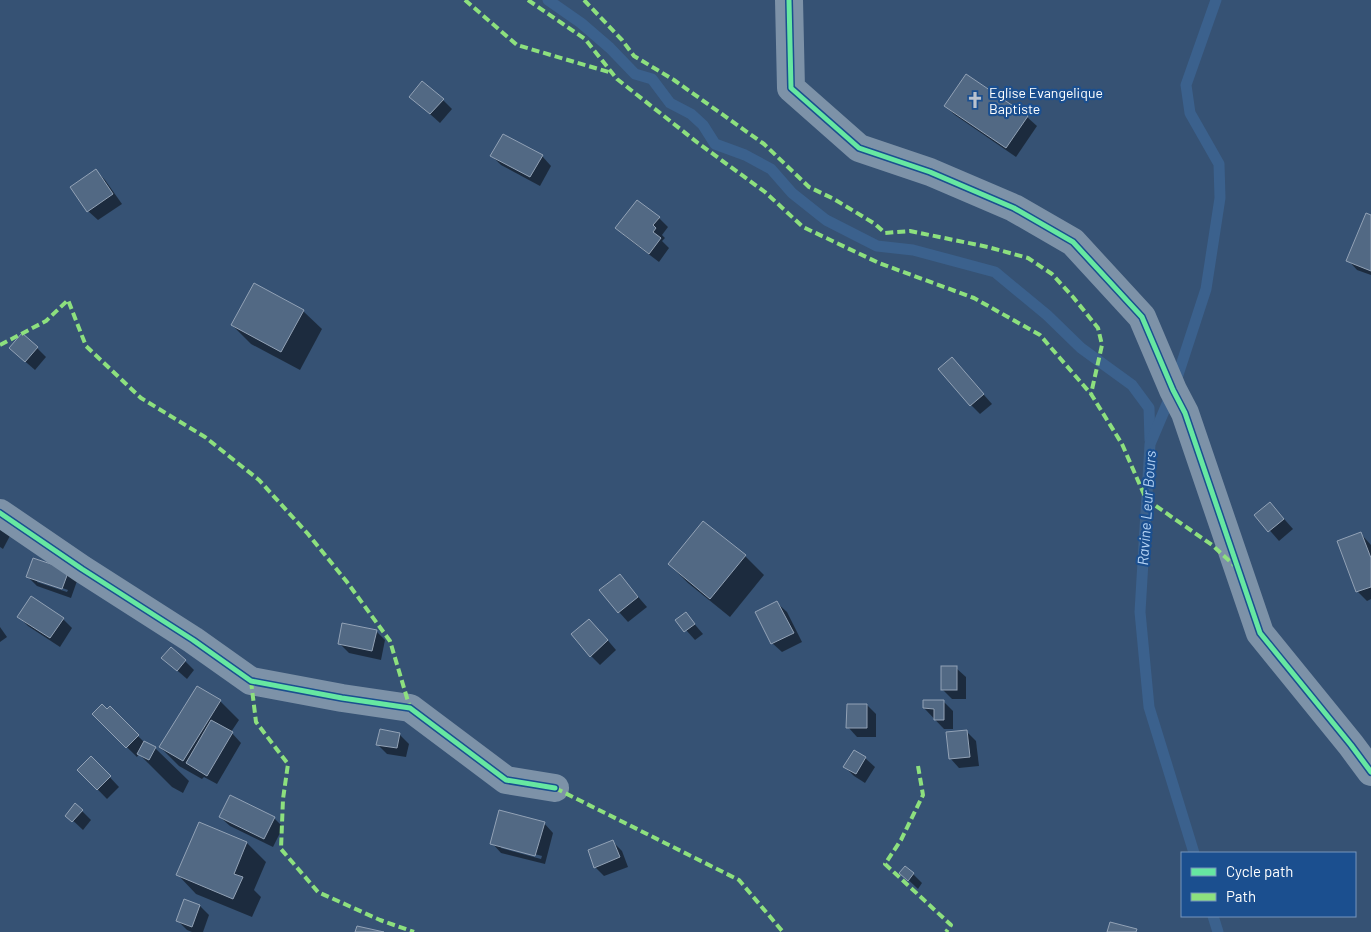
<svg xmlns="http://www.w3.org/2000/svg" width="1371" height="932" font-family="Barlow,sans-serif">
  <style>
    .shadow { fill: #0007; fill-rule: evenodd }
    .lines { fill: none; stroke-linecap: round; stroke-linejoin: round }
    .stream { stroke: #3b618d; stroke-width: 11 }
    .building { fill: #526984; stroke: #92a2b6 }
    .minor { stroke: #7d92a8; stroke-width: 28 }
    .quiet { stroke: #8de07e; stroke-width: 4; stroke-dasharray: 8 4; stroke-linecap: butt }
    .cycleway-casing { stroke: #1b4f8f; stroke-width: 8 }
    .cycleway { stroke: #66e7a1; stroke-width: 5 }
    .labels { text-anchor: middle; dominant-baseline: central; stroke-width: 4.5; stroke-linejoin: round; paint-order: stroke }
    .poi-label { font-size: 14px; fill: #fff; stroke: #1b4f8f; text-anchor: start }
    .water-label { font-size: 15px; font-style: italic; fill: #b5d3f5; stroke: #1b4f8f }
  </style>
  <rect width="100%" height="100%" fill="#365274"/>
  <g class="shadow">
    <path d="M411,97L443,100L452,109L440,123Z"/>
    <path d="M945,106L1027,117L1037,126L1016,157L955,115Z"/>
    <path d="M492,156H542L551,166L540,186L501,165Z"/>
    <path d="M96,171L105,180L122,204L98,220L88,211L72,188Z"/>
    <path d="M1371,216V275L1357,270L1348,260Z"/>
    <path d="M659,218L668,227L662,235L665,238L662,241L669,248L659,262L626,237L616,228Z"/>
    <path d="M303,311L322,329L300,370L251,344L232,325Z"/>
    <path d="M37,348L46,357L35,370L20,357Z"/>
    <path d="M952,359L992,404L980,414L971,405Z"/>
    <path d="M1270,503L1293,529L1279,541L1256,515Z"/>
    <path d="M0,521L12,532L3,549L0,547Z"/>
    <path d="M1361,534L1371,545V599L1367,601L1357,591Z"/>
    <path d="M745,556L764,575L730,617L688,583L669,564Z"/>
    <path d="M68,571L77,581L71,598L37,586L27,576ZM37,579L68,590L67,592L37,582Z"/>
    <path d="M620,576L647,607L628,622L619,612Z"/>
    <path d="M777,603L787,612L802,642L782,652L772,643Z"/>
    <path d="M685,613L703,634L695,640L677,620Z"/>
    <path d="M19,617L63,619L72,628L60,647L28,626Z"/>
    <path d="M0,627L7,637L0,642Z"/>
    <path d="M599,630L616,650L600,665L591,656Z"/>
    <path d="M376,631L385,640L381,660L349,653L339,643Z"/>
    <path d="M163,658L185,661L194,670L187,679Z"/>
    <path d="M956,668L966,677V699H952L942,689Z"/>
    <path d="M220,701L239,720L231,732L241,743L217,784L204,777L202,779L179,766L160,747Z"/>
    <path d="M944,702L953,711V729H944L924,708Z"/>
    <path d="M867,705L876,714V737H857L848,727Z"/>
    <path d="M110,708L144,742L155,748L189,781L183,793L172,787L139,754L137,757L93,714L107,710Z"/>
    <path d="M967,732L976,741L979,766L959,768L950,758Z"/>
    <path d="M400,735L409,744L406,757L387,754L377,744Z"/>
    <path d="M91,757L119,787L107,799L79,770Z"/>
    <path d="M865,758L875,767L865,783L854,776L845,767Z"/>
    <path d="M82,811L91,820L83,830L67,815Z"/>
    <path d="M220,817L274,818L283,827L273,847L230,826Z"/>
    <path d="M544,823L553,833L545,864L501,853L492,843ZM501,845L542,856L541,859L501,848Z"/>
    <path d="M200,824L247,843L266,862L254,890L261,897L252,917L196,894L178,875Z"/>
    <path d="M613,842L622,851L628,867L604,876L595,867Z"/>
    <path d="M901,873L913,874L922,883L918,889Z"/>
    <path d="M200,906L209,915L203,932H192L187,930L178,921Z"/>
  </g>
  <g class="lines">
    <g class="stream">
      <path d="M548,0L581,23L610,48L635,74L652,79L670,103L691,114L703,125L715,144L745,155L771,169L792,193L826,220L877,246L913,250L995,272L1047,315L1081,348L1132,385L1149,408L1150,440"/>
      <path d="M1194,853L1149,707L1140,612L1150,444L1173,390L1206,289L1220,198L1219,164L1190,113L1186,85L1216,0"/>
      <path d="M1213,916L1218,932"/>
    </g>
  </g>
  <g class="building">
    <path d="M966,74L1028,116L1006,148L944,106Z"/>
    <path d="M422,81L444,99L430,114L409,97Z"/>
    <path d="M503,134L543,155L530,177L490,156Z"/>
    <path d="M96,169L113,194L87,212L70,187Z"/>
    <path d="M637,200L660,217L653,225L656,228L653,232L661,238L649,254L615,228Z"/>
    <path d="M1366,213L1371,215V271L1346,261Z"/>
    <path d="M254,283L304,310L281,352L231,325Z"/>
    <path d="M22,333L38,347L25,362L9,348Z"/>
    <path d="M952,357L984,394L970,406L938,369Z"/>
    <path d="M1270,502L1284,519L1268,532L1254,515Z"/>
    <path d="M703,521L746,555L710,599L668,564Z"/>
    <path d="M1361,532L1371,558V587L1356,592L1337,541Z"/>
    <path d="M33,558L69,570L62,589L26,577Z"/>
    <path d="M620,574L638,597L618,613L599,590Z"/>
    <path d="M31,596L64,618L50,638L17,617Z"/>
    <path d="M777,601L794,633L771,644L755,612Z"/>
    <path d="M686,612L695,624L684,632L675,620Z"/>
    <path d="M589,619L608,640L590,657L571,634Z"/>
    <path d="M342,623L377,630L372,651L338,644Z"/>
    <path d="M171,647L186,660L177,671L161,658Z"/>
    <rect x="941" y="666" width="16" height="24"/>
    <path d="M197,686L221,700L183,761L159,747Z"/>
    <path d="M923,700H944V720H934V709L923,708Z"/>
    <path d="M102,704L107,709L110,706L139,735L126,748L92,714Z"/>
    <path d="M847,704H867V728H846Z"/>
    <path d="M211,720L233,732L207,776L186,763Z"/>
    <path d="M380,729L400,733L397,748L376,745Z"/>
    <path d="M967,730L970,757L949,759L946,732Z"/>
    <path d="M144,741L156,747L149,760L137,754Z"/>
    <path d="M854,750L866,757L856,774L843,767Z"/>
    <path d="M91,756L111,776L97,790L77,770Z"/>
    <path d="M230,795L275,817L264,839L219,817Z"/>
    <path d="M75,803L83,810L72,822L65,816Z"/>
    <path d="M499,810L545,822L535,856L490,844Z"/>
    <path d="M199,822L247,842L234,874L243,877L233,899L176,875Z"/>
    <path d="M613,840L620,857L594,868L588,850Z"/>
    <path d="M905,866L914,873L908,881L899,873Z"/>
    <path d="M184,899L200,905L192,927L176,921Z"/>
    <path d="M1110,922L1137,929L1136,932H1107Z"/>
    <path d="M357,926L384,932H355Z"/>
  </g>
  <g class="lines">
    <g class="minor">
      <path d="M789,0L791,88L859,148L930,172L1014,208L1073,242L1142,317L1173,390L1185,413L1260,633L1351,745L1371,772"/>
      <path d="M0,513L82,569L193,640L251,681L342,698L410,708L506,780L555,788"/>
    </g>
    <g class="quiet">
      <path d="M465,0L517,45L612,73"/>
      <path d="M528,0L585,39L617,79L698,143L765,192L803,227L879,263L974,298L1040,335L1091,394L1122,444L1146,499L1212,545L1235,566"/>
      <path d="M584,0L622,40L634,56L674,80L764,144L809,187L834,199L875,224L885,233L910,231L988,247L1028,258L1052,274L1073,297L1098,328L1102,345L1091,394"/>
      <path d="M0,345L46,321L68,300L86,346L141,398L205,437L259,480L308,534L347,582L390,641L410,708"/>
      <path d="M251,681L256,722L288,764L283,799L281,849L318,892L380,920L414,932"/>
      <path d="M918,766L923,795L901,840L885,864L951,925L946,932"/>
      <path d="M555,788L739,880L783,932"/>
    </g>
    <g class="cycleway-casing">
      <g id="cycleway">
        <path d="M789,0L791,88L859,148L930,172L1014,208L1073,242L1142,317L1173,390L1185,413L1260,633L1351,745L1371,772"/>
        <path d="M0,513L82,569L193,640L251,681L342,698L410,708L506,780L555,788"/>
      </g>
    </g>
    <use href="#cycleway" class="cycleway"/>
  </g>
  <defs>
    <g id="church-bare" transform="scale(1.35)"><path d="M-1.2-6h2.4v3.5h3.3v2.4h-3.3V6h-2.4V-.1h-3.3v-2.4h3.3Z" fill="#b9c2ce" stroke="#1b4f8f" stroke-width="2.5" paint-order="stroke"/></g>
  </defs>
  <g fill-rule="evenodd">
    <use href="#church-bare" x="975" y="100"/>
  </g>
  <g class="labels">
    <g class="poi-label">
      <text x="989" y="92">Eglise Evangelique<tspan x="989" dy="16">Baptiste</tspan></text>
    </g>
    <g class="water-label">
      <text transform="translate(1146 508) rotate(-86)">Ravine Leur Bours</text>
    </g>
  </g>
  <rect x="1181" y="852" width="175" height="65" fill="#1b4f8f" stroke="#7695bc"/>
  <rect x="1191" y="868" width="25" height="8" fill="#66e7a1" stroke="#7695bc"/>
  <text x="1226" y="877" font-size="15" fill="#ffffff">Cycle path</text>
  <rect x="1191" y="893" width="25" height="8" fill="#8de07e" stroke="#7695bc"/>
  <text x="1226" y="902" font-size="15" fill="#ffffff">Path</text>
</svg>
